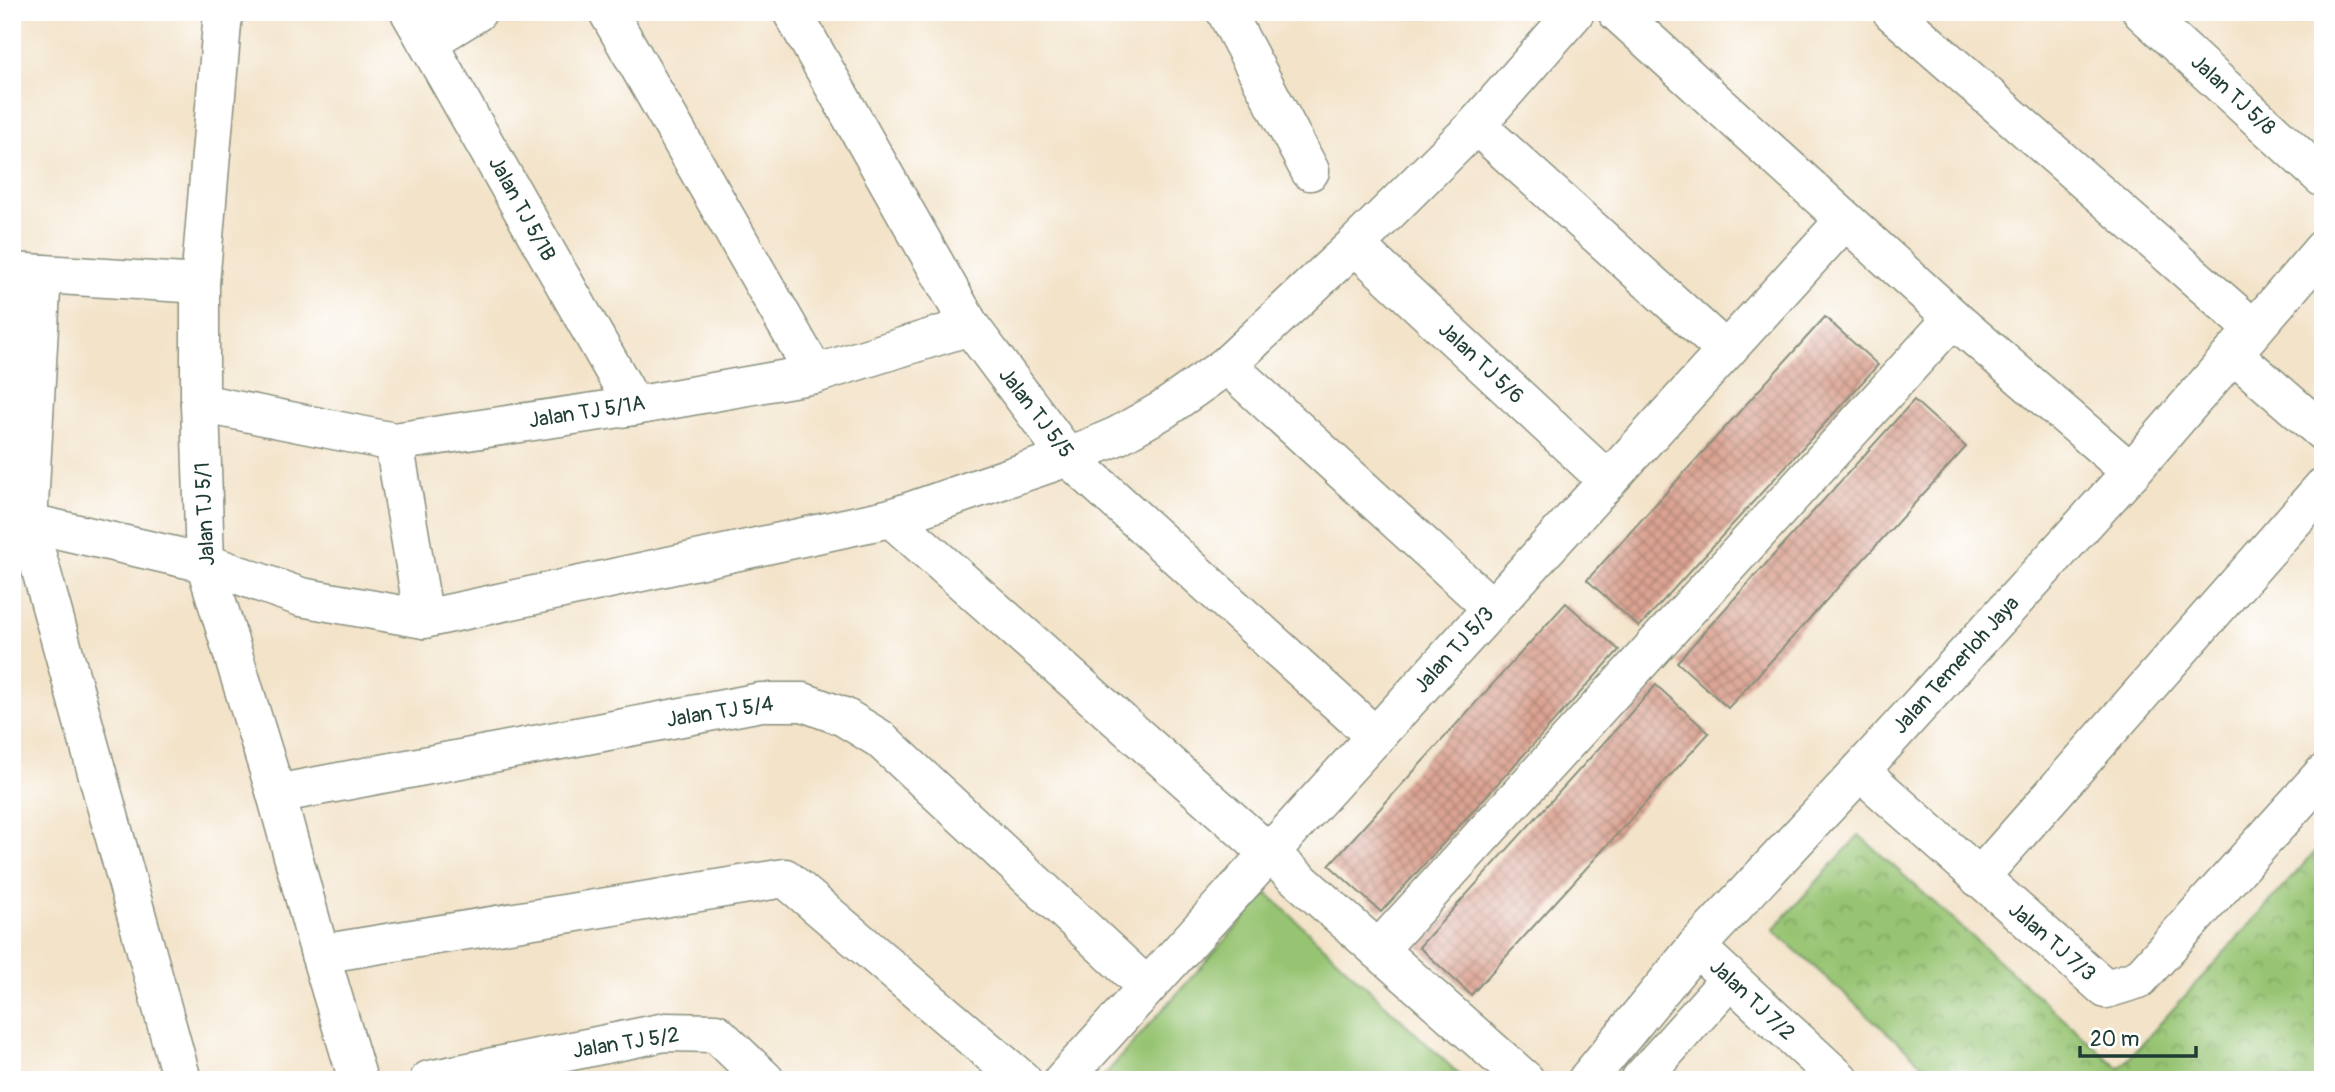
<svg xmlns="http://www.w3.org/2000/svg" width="2335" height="1092" font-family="Pangolin,sans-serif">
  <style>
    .green { fill: #97c472; stroke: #5b8053; stroke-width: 2 }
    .park { fill: url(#park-crowns); stroke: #5b8053; stroke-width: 2 }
    .building { fill: url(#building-cross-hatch) }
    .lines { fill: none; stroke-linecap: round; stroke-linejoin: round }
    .minor-casing { stroke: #89907e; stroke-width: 41 }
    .minor { stroke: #fff; stroke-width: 38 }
    .labels { text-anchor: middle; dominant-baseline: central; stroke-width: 5; stroke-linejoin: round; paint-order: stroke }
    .street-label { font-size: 21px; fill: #1f3d34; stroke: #fff }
  </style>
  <defs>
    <pattern id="park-crowns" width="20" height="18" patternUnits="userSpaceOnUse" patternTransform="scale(1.75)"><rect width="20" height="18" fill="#97c472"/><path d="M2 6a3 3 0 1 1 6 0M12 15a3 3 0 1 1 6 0" fill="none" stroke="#7ba05e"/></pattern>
    <pattern id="building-cross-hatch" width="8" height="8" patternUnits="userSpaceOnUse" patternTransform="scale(1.75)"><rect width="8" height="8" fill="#dba392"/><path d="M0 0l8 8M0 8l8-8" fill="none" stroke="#b18678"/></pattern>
  </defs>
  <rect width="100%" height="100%" fill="#fff"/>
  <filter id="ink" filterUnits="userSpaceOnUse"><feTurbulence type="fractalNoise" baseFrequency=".0143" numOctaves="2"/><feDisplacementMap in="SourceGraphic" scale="14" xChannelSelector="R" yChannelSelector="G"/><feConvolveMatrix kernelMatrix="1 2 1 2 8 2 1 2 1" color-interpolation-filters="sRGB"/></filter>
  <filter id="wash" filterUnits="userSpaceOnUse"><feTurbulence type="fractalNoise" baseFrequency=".00686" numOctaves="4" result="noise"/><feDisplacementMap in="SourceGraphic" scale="28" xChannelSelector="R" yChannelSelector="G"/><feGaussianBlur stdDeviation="1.57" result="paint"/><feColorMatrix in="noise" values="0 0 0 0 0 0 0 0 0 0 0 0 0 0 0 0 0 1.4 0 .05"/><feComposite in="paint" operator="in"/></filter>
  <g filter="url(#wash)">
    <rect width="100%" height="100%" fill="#f3e3c9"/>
    <path class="green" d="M1267,893L1465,1080H1100Z"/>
    <path class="park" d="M1859,835L2119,1069L2323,843V1080H1940L1773,930Z"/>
    <g id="blocks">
      <g class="building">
        <path d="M1825,317L1878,365L1639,627L1587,580Z"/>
        <path d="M1914,400L1966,447L1728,708L1677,662Z"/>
        <path d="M1566,603L1619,650L1381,912L1329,865Z"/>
        <path d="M1656,685L1709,733L1471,995L1419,947Z"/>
      </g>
    </g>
  </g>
  <g filter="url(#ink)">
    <use href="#blocks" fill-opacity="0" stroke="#89907e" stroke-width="2"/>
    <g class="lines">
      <g class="minor-casing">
        <g id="minor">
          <path d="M223,12L200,284V403L205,563L276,794L320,954L358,1080"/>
          <path d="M410,12L634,406"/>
          <path d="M608,12L815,374"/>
          <path d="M792,12L970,326L1068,457L1376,737"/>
          <path d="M1226,12L1310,171"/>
          <path d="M1617,12L1953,318L2131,472"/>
          <path d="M1892,12L2254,329"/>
          <path d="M2142,12L2323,178"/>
          <path d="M428,42L477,12"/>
          <path d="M1476,125L1726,351"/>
          <path d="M1355,245L1608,481"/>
          <path d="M12,272L200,284"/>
          <path d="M42,274L28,523L182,1080"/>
          <path d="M2233,354L2323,432"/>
          <path d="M1227,365L1492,608"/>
          <path d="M200,403L394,442L634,406L815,374L970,326"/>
          <path d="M394,442L424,619"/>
          <path d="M891,518L1525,1080"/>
          <path d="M12,519L205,563L301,597L424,619L891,518L1068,457L1117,436L1163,410L1227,365L1355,245L1476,125L1575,12"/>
          <path d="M1860,771L2106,989L2139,979L2323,774"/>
          <path d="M276,794L761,702H803L844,717L880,739L1147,987"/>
          <path d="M1979,878L2323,487"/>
          <path d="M1696,947L1840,1080"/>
          <path d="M1378,950L1953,318"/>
          <path d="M320,954L785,878L1022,1080"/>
          <path d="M429,1080L665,1032L716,1033L765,1080"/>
          <path d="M1063,1080L1845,220"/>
          <path d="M1587,1080L1696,947L1860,771L2131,472L2323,249"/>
          <path d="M1640,1080L1729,980"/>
        </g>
      </g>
      <use href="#minor" class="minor"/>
    </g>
  </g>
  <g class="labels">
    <g class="street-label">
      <text transform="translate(2233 95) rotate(43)">Jalan TJ 5/8</text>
      <text transform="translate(522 209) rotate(61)">Jalan TJ 5/1B</text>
      <text transform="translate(1481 363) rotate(43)">Jalan TJ 5/6</text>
      <text transform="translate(587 412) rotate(-9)">Jalan TJ 5/1A</text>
      <text transform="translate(1036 413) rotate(52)">Jalan TJ 5/5</text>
      <text transform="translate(205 514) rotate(-93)">Jalan TJ 5/1</text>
      <text transform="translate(1454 650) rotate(-48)">Jalan TJ 5/3</text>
      <text transform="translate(1956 665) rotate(-48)">Jalan Temerloh Jaya</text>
      <text transform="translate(720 712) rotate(-9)">Jalan TJ 5/4</text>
      <text transform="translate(2052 942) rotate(41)">Jalan TJ 7/3</text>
      <text transform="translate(1752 1000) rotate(43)">Jalan TJ 7/2</text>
      <text transform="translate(626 1043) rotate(-9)">Jalan TJ 5/2</text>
    </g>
  </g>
  <rect width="2335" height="1092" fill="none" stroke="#fff" stroke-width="42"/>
  <path d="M2080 1046v10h116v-10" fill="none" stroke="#1f3d34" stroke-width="3.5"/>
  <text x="2090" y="1046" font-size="21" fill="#1f3d34" stroke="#ffffff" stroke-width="5" paint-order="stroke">20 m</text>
</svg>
